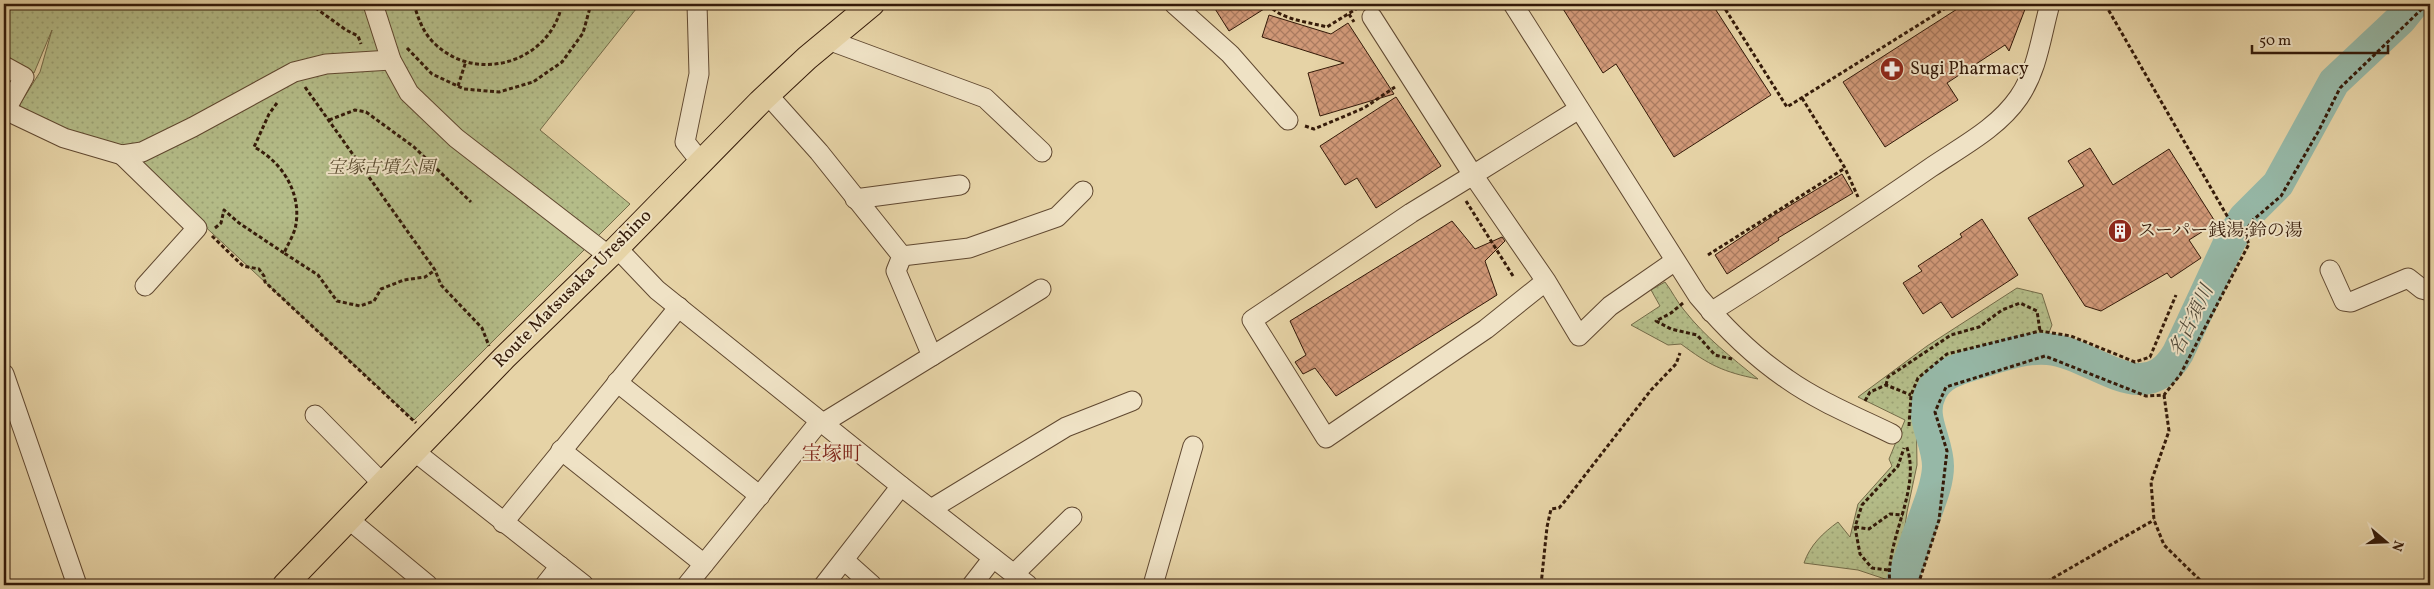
<svg xmlns="http://www.w3.org/2000/svg" width="2434" height="589" font-family="Vollkorn,'Noto Serif JP',serif">
  <style>
    .park { fill: url(#park-dots); stroke: #746b48 }
    .lines { fill: none; stroke-linecap: round; stroke-linejoin: round }
    .river { stroke: #96b8a7; stroke-width: 32 }
    .building { fill: url(#building-cross-hatch); stroke: #341a09 }
    .minor-casing { stroke: #604830; stroke-width: 21 }
    .major-casing { stroke: #341a09; stroke-width: 26 }
    .path { stroke: #341a09; stroke-width: 3; stroke-dasharray: 4 2.5; stroke-linecap: butt }
    .minor { stroke: #efe2c5; stroke-width: 19 }
    .major { stroke: #e6d3a6; stroke-width: 24 }
    .labels { text-anchor: middle; dominant-baseline: central; stroke-width: 4; stroke-linejoin: round; paint-order: stroke }
    .poi-label { font-size: 18px; fill: #341a09; stroke: #efe2c5; text-anchor: start }
    .park-label { font-size: 18px; font-style: italic; fill: #5a4b2f; stroke: #efe2c5 }
    .street-label { font-size: 18px; fill: #341a09; stroke: #efe2c5 }
    .water-label { font-size: 19px; font-style: italic; fill: #514938; stroke: #efe2c5 }
    .quarter-label { font-size: 20px; fill: #7a1f14; stroke: #efe2c5 }
  </style>
  <defs>
    <pattern id="park-dots" width="8" height="8" patternUnits="userSpaceOnUse" patternTransform="scale(1.25)"><rect width="8" height="8" fill="#b4bc88"/><path d="M2 2h.1M6 6h.1" fill="none" stroke="#9ba174" stroke-width="1.8" stroke-linecap="round"/></pattern>
    <pattern id="building-cross-hatch" width="8" height="8" patternUnits="userSpaceOnUse" patternTransform="scale(1.25)"><rect width="8" height="8" fill="#d09877"/><path d="M0 0l8 8M0 8l8-8" fill="none" stroke="#aa7b60"/></pattern>
  </defs>
  <rect width="100%" height="100%" fill="#e6d3a6"/>
  <filter id="stains"><feTurbulence type="fractalNoise" baseFrequency=".004" numOctaves="4"/><feColorMatrix values="0 0 0 0 .2 0 0 0 0 .09 0 0 0 0 .02 0 0 0 .5 -.17"/></filter>
  <radialGradient id="worn" r=".72"><stop offset=".6" stop-color="#630" stop-opacity="0"/><stop offset="1" stop-color="#630" stop-opacity=".3"/></radialGradient>
  <g class="park">
    <path d="M4,4H640L540,130L630,204L414,420L118,146L68,131L20,109V104L40,72L52,30L34,73L4,55Z"/>
    <path d="M1665,282C1672,291 1677,302 1684,310C1705,337 1732,358 1758,379C1723,372 1709,365 1681,344L1668,345L1631,325L1660,306L1651,290Z"/>
    <path d="M2017,288L2042,294L2052,325L2046,340L1955,357L1923,380L1916,400L1917,465L1907,512L1897,583L1858,570L1804,563C1810,545 1823,533 1838,522L1850,537L1858,504L1892,466L1889,459L1905,420L1858,397L1927,346Z"/>
  </g>
  <g class="lines">
    <path class="river" d="M1901,585C1909,561 1917,537 1926,513C1931,499 1938,482 1938,466C1938,440 1918,417 1931,392C1940,373 1959,369 1978,363C2001,356 2023,347 2048,349C2095,353 2144,412 2178,353L2230,241L2244,218L2278,184L2334,82L2401,19L2413,4"/>
  </g>
  <g class="building">
    <path d="M1212,4H1272L1229,31Z"/>
    <path d="M1560,4H1712L1771,95L1674,157L1616,64L1603,73Z"/>
    <path d="M1965,4H2027L2009,51L2005,45L1947,83L1958,100L1885,147L1843,82Z"/>
    <path d="M1269,15L1331,34L1348,23L1394,94L1320,116L1308,73L1344,63L1262,37Z"/>
    <path d="M1396,97L1441,166L1376,208L1357,178L1345,185L1320,146Z"/>
    <path d="M2090,148L2113,185L2169,149L2216,223L2189,240L2201,258L2171,278L2167,273L2101,311L2085,306L2028,218L2084,186L2068,161Z"/>
    <path d="M1842,174L1853,193L1778,238L1779,240L1727,274L1715,255L1776,214Z"/>
    <path d="M1982,219L2018,275L1952,318L1941,302L1923,314L1903,283L1922,271L1918,266L1962,237L1960,234Z"/>
    <path d="M1452,221L1475,249L1502,237L1505,241L1485,261L1497,295L1336,396L1315,368L1303,374L1295,362L1306,355L1290,321Z"/>
  </g>
  <g class="lines">
    <g class="minor-casing">
      <g id="minor">
        <path d="M373,4L391,60L409,93L456,138L609,256"/>
        <path d="M697,4L699,74L685,142L700,161"/>
        <path d="M1174,4L1230,54L1288,120"/>
        <path d="M1513,4L1698,296C1724,327 1753,356 1787,379C1818,401 1857,417 1892,434"/>
        <path d="M1372,17L1473,175L1579,109"/>
        <path d="M828,40L985,98L1042,152"/>
        <path d="M4,66L24,77L4,113"/>
        <path d="M768,95L819,152L902,256L896,271L932,356L823,423"/>
        <path d="M5,110L64,138L122,155L142,152L193,127L294,72L326,64L391,60"/>
        <path d="M122,155L197,228L145,286"/>
        <path d="M855,199L960,185"/>
        <path d="M617,248L657,290L901,486L1028,585"/>
        <path d="M902,256L969,248L1057,217L1083,191"/>
        <path d="M2330,270L2344,301L2351,302L2408,278L2422,289L2430,291"/>
        <path d="M1546,281L1473,175L1411,213L1252,320L1326,438L1486,329L1546,281L1579,336L1610,306L1675,261"/>
        <path d="M1711,312C1785,265 1858,218 1930,168C1961,147 1998,128 2019,97C2038,69 2041,36 2050,4"/>
        <path d="M932,356L1041,289"/>
        <path d="M4,374L77,585"/>
        <path d="M617,382L760,496"/>
        <path d="M315,415L382,483"/>
        <path d="M561,450L704,564"/>
        <path d="M414,451L584,585"/>
        <path d="M931,509L1066,427L1132,401"/>
        <path d="M347,518L428,585"/>
        <path d="M503,523L679,307"/>
        <path d="M844,560L872,585"/>
        <path d="M1014,574L1072,517"/>
        <path d="M545,585L560,566"/>
        <path d="M687,585L820,421"/>
        <path d="M824,585L901,486"/>
        <path d="M972,585L993,558"/>
        <path d="M1153,585L1193,446"/>
      </g>
    </g>
    <g class="major-casing">
      <path id="major" d="M285,585L504,358L609,256L760,102L807,58L872,4"/>
    </g>
    <g class="path">
      <path d="M310,4L346,30L358,36L361,44"/>
      <path d="M414,4C418,18 423,33 435,44C478,85 551,61 562,4"/>
      <path d="M1268,4C1280,20 1309,22 1327,27L1356,9"/>
      <path d="M1722,4L1787,107L1952,4"/>
      <path d="M1349,14L1354,22"/>
      <path d="M407,48L432,74L464,89L499,92L533,82L562,62L583,33L591,4"/>
      <path d="M458,86L466,61"/>
      <path d="M305,87L435,270L441,285L482,328L489,346"/>
      <path d="M1802,98L1845,168L1858,197"/>
      <path d="M277,103L269,114L254,147C282,162 301,192 296,224C295,233 288,244 284,253L318,275L337,301L360,306L374,301L381,289L404,280L425,277L435,270"/>
      <path d="M329,120L355,110L366,112L414,147L471,202"/>
      <path d="M1305,126L1314,129L1364,108L1395,87"/>
      <path d="M1466,201L1513,276"/>
      <path d="M215,228L221,223L224,210L239,223L284,253"/>
      <path d="M2244,233L2253,220L2281,196L2318,132L2340,88L2427,4"/>
      <path d="M212,236L243,266L259,269L264,276L265,282L416,423"/>
      <path d="M1708,255L1845,168"/>
      <path d="M1683,303L1671,313L1656,321L1671,329L1697,335L1715,355L1732,359"/>
      <path d="M1886,385L1888,377L1951,335L1979,327L2002,310L2020,303L2037,311L2040,331"/>
      <path d="M2164,395L2169,431L2151,482L2154,520L2164,545L2205,585"/>
      <path d="M1865,401L1870,392L1886,385L1911,395"/>
      <path d="M1909,426L1911,395L1918,378L1947,354L2040,331L2071,336L2135,362L2150,357L2176,295"/>
      <path d="M1855,527L1869,529L1890,514L1903,515"/>
      <path d="M1888,570L1872,568L1860,554L1855,527L1862,505L1898,466L1904,448"/>
      <path d="M1541,585L1547,527L1551,509L1559,508L1565,501L1651,390L1676,364L1680,353"/>
      <path d="M1840,585V582"/>
      <path d="M1890,585C1884,541 1923,489 1906,445"/>
      <path d="M1918,585L1939,520L1947,451L1935,412L1946,387L2045,356L2146,396L2164,395L2180,375L2249,244L2244,233L2228,226L2230,221L2105,4"/>
      <path d="M2041,585L2154,520"/>
    </g>
    <use href="#minor" class="minor"/>
    <use href="#major" class="major"/>
  </g>
  <defs>
    <g id="pharmacy-disc" transform="scale(1.25)"><circle r="9.5" fill="#8f2418" stroke="#efe2c5"/><path d="M-2-6h4v4h4v4h-4v4h-4v-4h-4v-4h4Z" fill="#fff"/></g>
    <g id="building-disc" transform="scale(1.25)"><circle r="9.5" fill="#8f2418" stroke="#efe2c5"/><path d="M-4-6H4V6H1V3H-1V6H-4ZM-2.5-4.3h1.7v1.8h-1.7ZM.8-4.3h1.7v1.8H.8ZM-2.5-1h1.7V.8h-1.7ZM.8-1h1.7V.8H.8Z" fill="#fff"/></g>
  </defs>
  <g fill-rule="evenodd">
    <use href="#pharmacy-disc" x="1892" y="69"/>
    <use href="#building-disc" x="2120" y="231"/>
  </g>
  <g class="labels">
    <g class="poi-label">
      <text x="1910" y="69">Sugi Pharmacy</text>
      <text x="2138" y="231">スーパー銭湯;鈴の湯</text>
    </g>
    <g class="park-label">
      <text x="381" y="168">宝塚古墳公園</text>
    </g>
    <g class="street-label">
      <text transform="translate(573 289) rotate(-45)">Route Matsusaka-Ureshino</text>
    </g>
    <g class="water-label">
      <text transform="translate(2192 321) rotate(-64)">名古須川</text>
    </g>
    <g class="quarter-label">
      <text x="832" y="455">宝塚町</text>
    </g>
  </g>
  <rect width="2434" height="589" fill="none" stroke="#e6d3a6" stroke-width="20"/>
  <rect x="5" y="5" width="2424" height="579" fill="none" stroke="#341a09" stroke-width="2.5"/>
  <rect x="10" y="10" width="2414" height="569" fill="none" stroke="#341a09"/>
  <g transform="translate(2386 542) rotate(109)" stroke="#efe2c5" stroke-width="4" paint-order="stroke">
  <path d="M0-4L9 19L0 12L-9 19Z" fill="#341a09"/>
  <text y="-8" font-size="14" font-weight="bold" text-anchor="middle" fill="#341a09">N</text>
  </g>
  <path d="M2252 45v8h136v-8" fill="none" stroke="#341a09" stroke-width="2.5"/>
  <text x="2259" y="45" font-size="15" fill="#341a09" stroke="#efe2c5" stroke-width="4" paint-order="stroke">50 m</text>
  <rect width="100%" height="100%" filter="url(#stains)"/>
  <rect width="100%" height="100%" fill="url(#worn)"/>
</svg>
